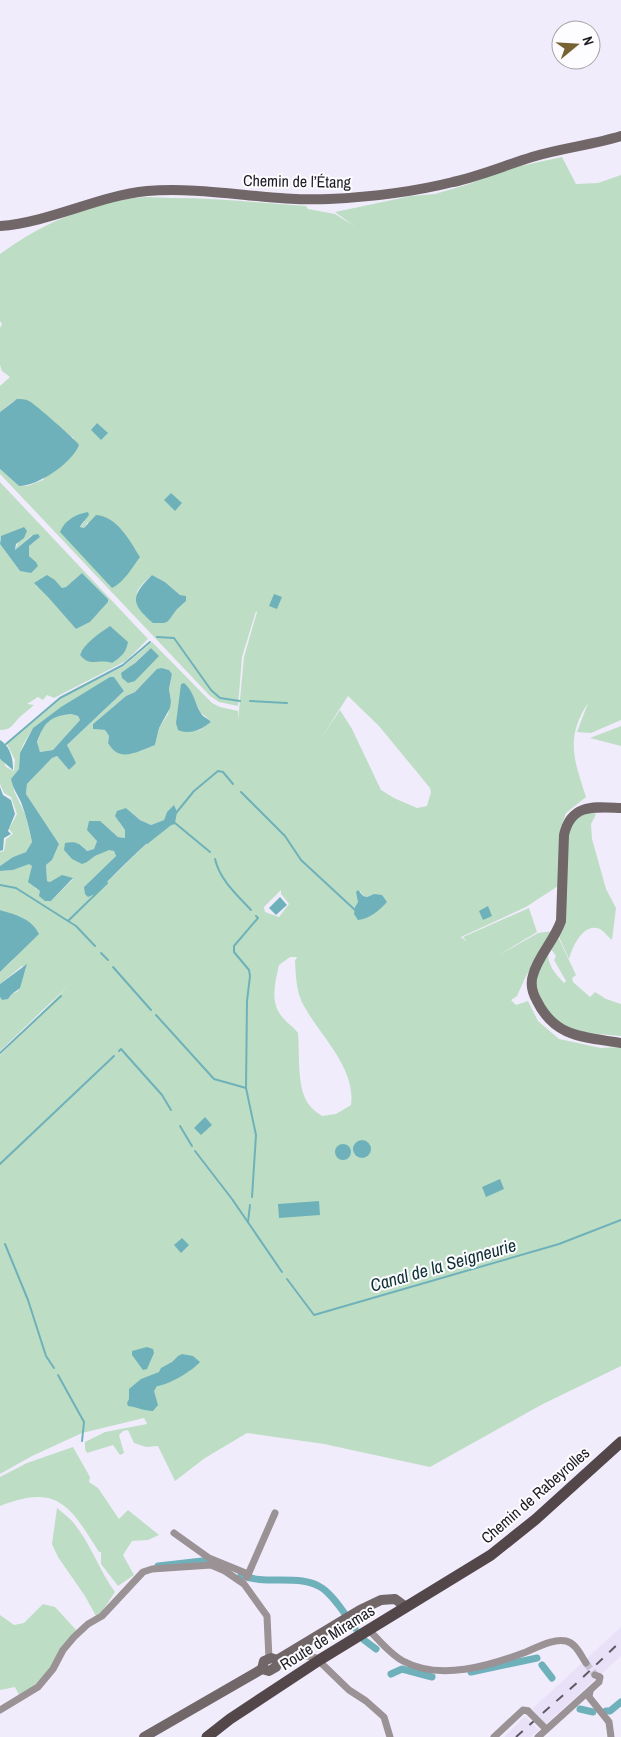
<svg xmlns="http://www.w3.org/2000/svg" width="621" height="1737" font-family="'Archivo Narrow',sans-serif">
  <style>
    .built { fill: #e9e1f8 }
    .green { fill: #bddec4; fill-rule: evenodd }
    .water { fill: #6fb1ba; fill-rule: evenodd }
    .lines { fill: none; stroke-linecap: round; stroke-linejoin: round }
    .stream { stroke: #6fb1ba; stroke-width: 2 }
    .canal { stroke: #6fb1ba; stroke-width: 7 }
    .street-tunnel { stroke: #c7c3d1; stroke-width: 7; stroke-dasharray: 7 3.5; stroke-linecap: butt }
    .street { stroke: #9a9294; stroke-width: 7 }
    .secondary { stroke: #716668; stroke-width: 10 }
    .primary { stroke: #54474a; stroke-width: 11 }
    .rail { stroke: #5b5861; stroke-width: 2; stroke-dasharray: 9 9; stroke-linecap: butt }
    .street-bridge { stroke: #9a9294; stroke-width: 7 }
    .labels { text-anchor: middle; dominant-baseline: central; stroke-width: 4; stroke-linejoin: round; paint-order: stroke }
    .street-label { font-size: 16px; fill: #1f1d23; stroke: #fdfcff }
    .water-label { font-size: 18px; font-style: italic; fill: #0f3135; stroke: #fdfcff }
  </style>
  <rect width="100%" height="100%" fill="#f1ecfc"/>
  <g class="built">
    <path d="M621,1627V1656L546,1724L532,1709Z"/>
    <path d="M525,1716L539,1730L531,1737H504Z"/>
  </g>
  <g class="green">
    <path d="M562,157L576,184L598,183L621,175V720L591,733L577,732L588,703C565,738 574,760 586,797L566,813L560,830L558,886L526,907L461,937L467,942L463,937L529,908L537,932L499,955L538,933L554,931L526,976L517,996L511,1000L516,1005L528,1001L538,1021L559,1039L601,1048L621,1047V1366L541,1405L430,1467L324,1444L247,1433L205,1458L175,1481L158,1446L146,1447L134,1443L128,1430L123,1431L119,1435L124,1453L120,1455L113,1445L87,1453L85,1449V1442L105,1432L147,1424L144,1418L82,1433L32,1456L0,1474V1055L69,985L0,1051V997L2,1000L10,997L12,994L18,991L26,969L22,966L0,984V972L13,960L25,919L0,910V871L13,870L29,863L32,866L31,876L35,888L40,891L51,901L73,879L50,882L47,881L46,865L52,860L59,844L26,794L27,784L52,758L57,756L69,770L75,763L67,745L124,691L114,677L52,714L33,728L23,745L20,753L19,769L15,774L14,791L25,814L32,842L26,852L13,857L0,866V852L4,851L6,839L13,834L9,829L17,814L11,797L4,793L0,784V760H3L6,767L14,771L15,760L7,744L61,698L124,666L152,642L212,703L220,707L238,711V721L244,657L257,612L256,611L242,657L238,706L219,702L210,696L0,474V469L19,486H27L43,480L74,438L66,433L29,402C15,395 11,404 0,412V386L10,377L2,371L0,365V328L2,324L0,321V254C40,225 86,204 135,198C147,196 161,198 173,198C217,198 262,203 306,206L308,209L335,214L354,226L335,212L411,196L435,194L469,184L507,169ZM72,518L85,521L80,527L84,528L88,522L111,588ZM152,575L165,582L180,595L186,597L174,611L145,616C133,594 133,592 152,575ZM151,648L158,656L135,681L130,667ZM162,668L169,670L172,674L169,689L171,701L168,714L159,728L155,745L141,751L123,754L108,743L109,736L105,730L93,729V724L126,696L135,692L151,676ZM187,686L201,713L210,720L211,722L200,730L184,732ZM348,696L379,726L430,788L431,792L427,806L417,808L394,798L381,790L352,729L340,710L321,738ZM126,808L140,820L151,825L164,820L167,812L170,825L149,841L95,894L84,887L116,856L114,851L109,849L95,856L87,862L80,844L87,851L94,849L97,841L109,829L118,837L125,838V830L119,822ZM281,890V894L289,904L279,917L265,912L264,907ZM360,891L363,896L367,897L374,894L387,902L372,914L355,907L358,902ZM290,957H297L295,961C296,977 296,992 304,1006C321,1037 356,1068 351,1105L336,1114L322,1116C318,1113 313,1110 310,1106C296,1090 300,1053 298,1033C294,1027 288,1024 284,1019C269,1004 275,983 279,965Z"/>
    <path d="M0,482L148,639L126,661L54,698L47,695L43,700L38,697L27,704L34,705C29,710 22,714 17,720C12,726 10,730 0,730V544L20,571L36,562L29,556V546L40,537L32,535L15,550L24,527L0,538ZM82,573L108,599V602L90,622L76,629L41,588L36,586L38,581L55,580L62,588L66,587ZM110,626L112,663C111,663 105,660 104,660C93,660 88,665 80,655L81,652L95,637Z"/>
    <path d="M71,714L78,716L80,720L53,750L40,752L37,743C44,723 49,716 71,714Z"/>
    <path d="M621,726V746L590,738Z"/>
    <path d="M590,812L596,814L591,824L592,839L606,889L616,908L612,940C608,937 604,931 600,929C583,922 572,948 569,959L558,935L568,829L573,819Z"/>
    <path d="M558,937L576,975L572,978L573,982L590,997L595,992L606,999L621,1004V1036L576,1032L548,1014L535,986V976L548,953C548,966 555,973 564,983L566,981L554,960L556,956L551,949Z"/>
    <path d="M73,1447L90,1477L89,1482L98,1488L119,1519L128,1510L159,1535L148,1540L132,1541L123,1555L134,1575L118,1586L101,1564V1552H99C70,1506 58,1483 0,1506V1477L27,1463Z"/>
    <path d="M57,1508C62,1512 67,1516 72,1521C90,1542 99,1570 115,1592L101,1613L96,1616L85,1596L58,1557L52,1544Z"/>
    <path d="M43,1604L55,1607L77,1631C62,1651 43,1686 19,1695L15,1687L0,1690V1615L14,1625L24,1623Z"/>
  </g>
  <g class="water">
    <path d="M17,399C21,399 25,399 29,401C36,405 76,440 79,445C72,463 38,486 19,486L0,469V412Z"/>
    <path d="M97,423L108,433L101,440L91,430Z"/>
    <path d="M171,493L182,503L175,511L164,500Z"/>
    <path d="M88,512L89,515L81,525L80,527L84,528L96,515C117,516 130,541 140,557C131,569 125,581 112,588L60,532C65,520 76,514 88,512Z"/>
    <path d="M24,527L27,531L24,538L16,544L15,550L33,535L38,534L40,537L29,546V556L36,562L38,566L31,573L20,571L0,544L1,536Z"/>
    <path d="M82,573L108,599V602L90,622L76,629L48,597L34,583L47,575L55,580L62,588L66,587Z"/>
    <path d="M152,575L165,582L180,595L186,596V601C182,605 177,608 174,613C166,624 169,623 153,623C130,603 131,596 152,575Z"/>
    <path d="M274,594L282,597L277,609L269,606Z"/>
    <path d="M110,626L128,642C126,653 121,657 112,663C98,658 90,668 80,655C84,643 100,633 110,626Z"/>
    <path d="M151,648L159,656L135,681L128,683L122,678L121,673L135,663Z"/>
    <path d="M162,668L169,670L172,674L169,689L171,701L170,708L159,728L155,745C145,749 126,759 116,752C113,750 110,746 108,743L109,736L105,730L93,729V724L126,696L135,692L157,669Z"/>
    <path d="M110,677H114L124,691L67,745L76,763L69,770L57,756L52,758L27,784L26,794L59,844L52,860L46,865L47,881L50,882L62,875L73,878L51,901H45L39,896L40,891L28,882L32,866L29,864L13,870L0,871V866L13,857L26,852L32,842C29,828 26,815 21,802C17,794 13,788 11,779L19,769L20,753L33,728L61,707ZM71,714L78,716L80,720L53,750L40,752L37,742C44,723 50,716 71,714Z"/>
    <path d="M184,683C194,691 195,705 202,715C205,718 209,719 211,722C201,730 190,735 178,730L176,723L181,684Z"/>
    <path d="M0,740C10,746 13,758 13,770L0,759Z"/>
    <path d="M0,787L3,795L11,800L15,814L8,831L11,834L4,838L3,850L0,851Z"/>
    <path d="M174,805L177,812L175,823C158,828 110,880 95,894L88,897L85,894L84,887L116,856L114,851L109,850L95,856L87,862L82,864L72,859L64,850L65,843C76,841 79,843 87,851L94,849L97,841L87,830L89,821H100L118,837L125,838V830L115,816L117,811L126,808L140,820L151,825L164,820L167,812Z"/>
    <path d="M358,890L363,896L367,897L374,894L382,895L387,902C380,910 369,919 358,920L354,914L355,907L358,902L356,892Z"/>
    <path d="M280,897L287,905L276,915L269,908Z"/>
    <path d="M488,906L492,916L483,920L479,911Z"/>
    <path d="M0,910C16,915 31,918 39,934L0,972Z"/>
    <path d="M27,964L20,988L12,994L8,999L2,1000L0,997V984Z"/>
    <path d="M205,1117L212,1125L201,1135L194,1128Z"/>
    <circle cx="362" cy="1149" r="9"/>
    <circle cx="343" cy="1152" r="8"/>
    <path d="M500,1179L504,1189L486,1197L482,1187Z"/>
    <path d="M319,1201L320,1215L279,1218L278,1204Z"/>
    <path d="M182,1238L189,1245L181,1253L174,1245Z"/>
    <path d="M147,1347L153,1349L154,1353L147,1369L143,1370L132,1355V1351Z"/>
    <path d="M182,1354L193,1356L200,1362C192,1371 169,1385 157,1386L154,1391L158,1405L153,1411C144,1411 137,1407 128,1406L127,1403L129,1399V1389L141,1379L159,1372L161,1368L172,1362L178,1356Z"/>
  </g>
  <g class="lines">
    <g class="stream">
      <path d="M157,637L174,638L211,690L220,698L240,701"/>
      <path d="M250,701L287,703"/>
      <path d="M6,744L60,698L123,665L150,642"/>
      <path d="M241,792L285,836L301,860L355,910"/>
      <path d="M176,813L194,791L218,771L223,772L233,784"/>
      <path d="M147,843L171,824L175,823L210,852"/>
      <path d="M215,859C220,880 236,894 251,910"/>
      <path d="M0,885L16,888L68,921L107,883"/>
      <path d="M68,921L76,926L95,946"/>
      <path d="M101,953L108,960"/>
      <path d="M113,967L151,1010"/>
      <path d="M156,1015L214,1079L246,1088"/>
      <path d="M119,1051L121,1049L162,1095L171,1110"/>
      <path d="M0,1053L61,996"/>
      <path d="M180,1126L192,1146"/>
      <path d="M195,1151L232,1199L282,1272"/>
      <path d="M0,1164L114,1056"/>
      <path d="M252,1197L256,1135L246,1088L247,1001L250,976L249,970L234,952V946L258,918L256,916"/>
      <path d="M248,1222L250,1205"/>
      <path d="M5,1244L28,1300L46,1356L54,1368"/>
      <path d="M287,1279L314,1315L559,1244L621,1220"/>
      <path d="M58,1375L84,1422L82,1441"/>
    </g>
    <g class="canal">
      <path d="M158,1566L211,1560L214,1562"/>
      <path d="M241,1575C265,1586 301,1573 322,1588C335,1597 345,1615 355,1628"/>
      <path d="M364,1640L376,1649"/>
      <path d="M542,1665L552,1678"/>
      <path d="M471,1672L537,1658"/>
      <path d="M391,1674L402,1669L432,1677"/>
      <path d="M580,1709L593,1712"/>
      <path d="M606,1711H610L621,1702"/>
    </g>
    <path class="street-tunnel" d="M586,1663L595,1675"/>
    <g class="street">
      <path d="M174,1533L209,1558L248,1574"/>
      <path d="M247,1577L275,1513"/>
      <path d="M369,1630C379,1640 390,1654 403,1661C440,1681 489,1666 526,1652C538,1647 554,1638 566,1641C576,1643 581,1656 586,1663"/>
      <path d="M290,1652L321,1659"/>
      <path d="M319,1661L349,1690L366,1701L384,1717L390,1737"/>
      <path d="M590,1691L589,1697L609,1722L611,1737"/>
      <path d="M0,1710L38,1687L53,1669L63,1650L74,1637L88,1624L102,1616L143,1572L152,1569L211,1565L225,1571L244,1584L267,1616L269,1659"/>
      <path d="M494,1737L523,1710L528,1711"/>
      <path d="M538,1737L599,1682L600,1677L595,1675"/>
    </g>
    <g class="secondary">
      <path d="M0,226C51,222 97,196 147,191C208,186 269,202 329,199C371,197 413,192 453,182C480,176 506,165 532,157C562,148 592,145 621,136"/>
      <path d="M621,808C595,807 571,803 564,835L561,921C554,941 538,956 533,975C530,984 533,994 537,1001C555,1038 585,1037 621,1043"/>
      <path d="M277,1660L360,1610L381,1600L395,1599L406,1607"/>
      <path d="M262,1669L269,1671L276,1667L278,1663L277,1660"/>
      <path d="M262,1669L264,1661L271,1658L277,1660"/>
      <path d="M144,1737L262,1669"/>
    </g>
    <path class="primary" d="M207,1737L230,1719L321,1659L491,1555L536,1519L621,1442"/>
    <path class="rail" d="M516,1737L579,1681L621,1641"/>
    <path class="street-bridge" d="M528,1711L544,1727"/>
  </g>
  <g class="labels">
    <g class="street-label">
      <text transform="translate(297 181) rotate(1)">Chemin de l’Étang</text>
      <text transform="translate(535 1495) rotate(-41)">Chemin de Rabeyrolles</text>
      <text transform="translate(327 1637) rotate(-32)">Route de Miramas</text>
    </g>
    <g class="water-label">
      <text transform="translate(443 1265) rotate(-16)">Canal de la Seigneurie</text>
    </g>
  </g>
  <g transform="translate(576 45) rotate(72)"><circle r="24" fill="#fdfcff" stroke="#a4a3a7"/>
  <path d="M0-4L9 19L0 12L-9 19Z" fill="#776231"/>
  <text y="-8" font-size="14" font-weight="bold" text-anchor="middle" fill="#1f1d23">N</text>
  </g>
</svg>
